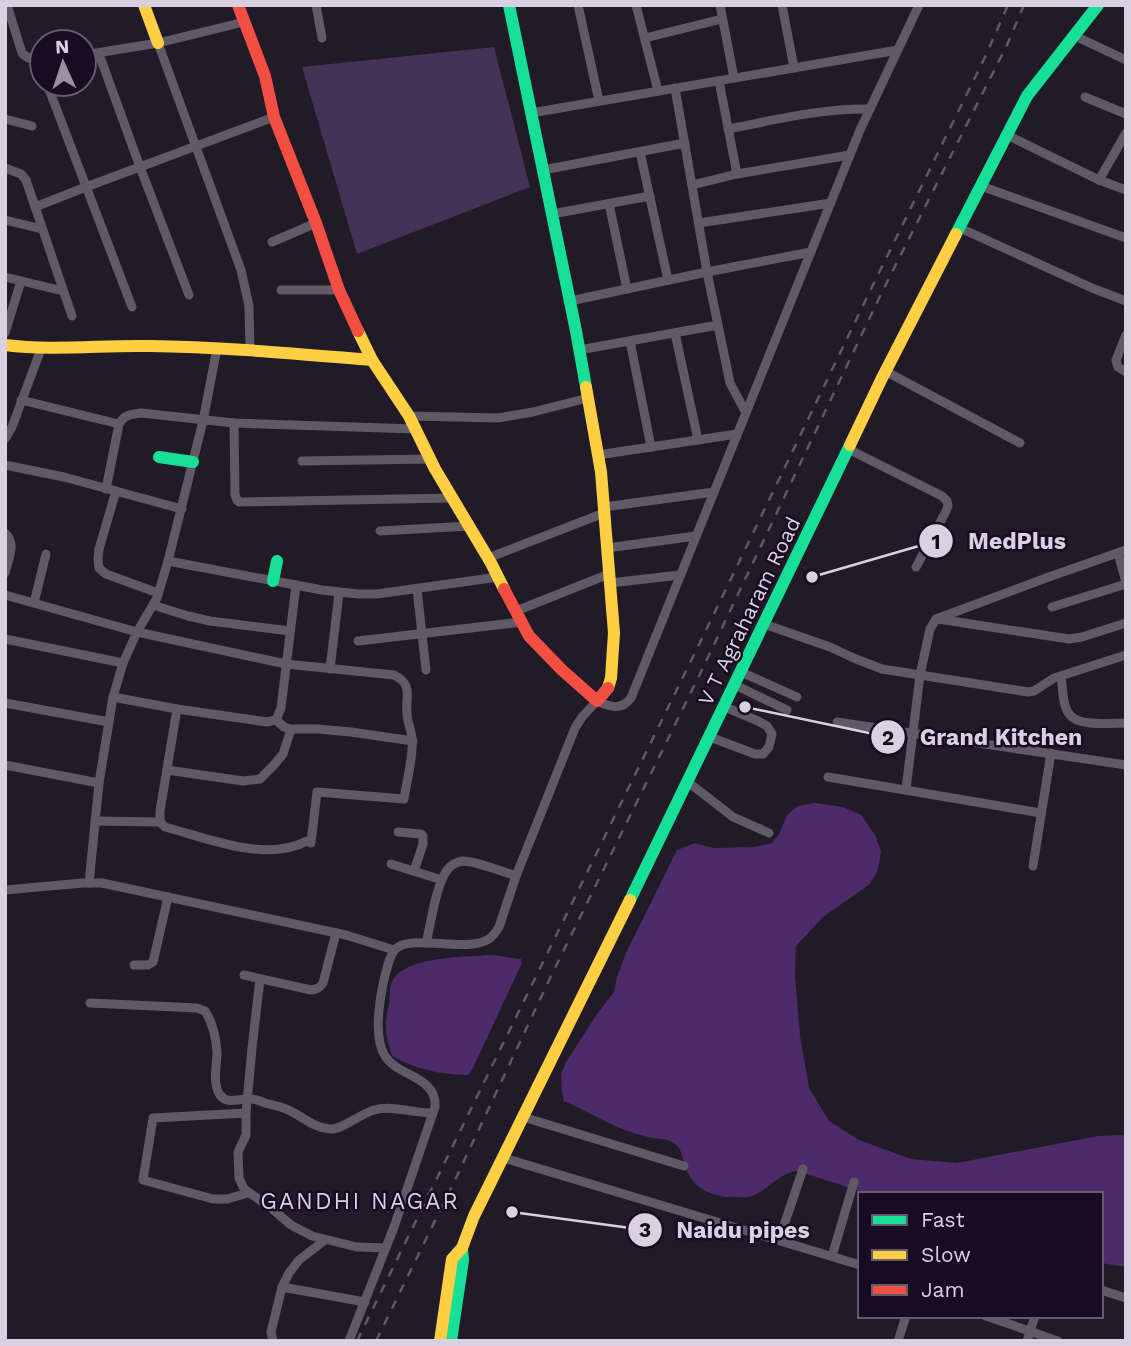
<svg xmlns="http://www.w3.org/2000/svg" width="1131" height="1346" font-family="'Work Sans',sans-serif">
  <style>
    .green { fill: #453257 }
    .water { fill: #4d2a69 }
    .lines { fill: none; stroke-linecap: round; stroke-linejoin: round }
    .street { stroke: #605a66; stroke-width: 9 }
    .fast { stroke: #16e098; stroke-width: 12 }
    .slow { stroke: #ffcf43; stroke-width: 12 }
    .jam { stroke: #f24e42; stroke-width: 12 }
    .rail { stroke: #5e5963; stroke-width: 2.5; stroke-dasharray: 9 9; stroke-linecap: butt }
    .labels { text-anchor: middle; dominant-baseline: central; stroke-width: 5; stroke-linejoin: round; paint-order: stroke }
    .street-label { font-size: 21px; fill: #d9d1e1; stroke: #180c23 }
    .neighbourhood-label { font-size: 23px; letter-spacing: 2px; fill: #d9d1e1; stroke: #180c23 }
    .leader { fill: none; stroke: #d9d1e1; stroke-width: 2.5 }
    .callout-dot { fill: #d9d1e1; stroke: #180c23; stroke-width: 2.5 }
    .mark-label { font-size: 21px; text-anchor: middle; font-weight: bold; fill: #111 }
    .callout-label { font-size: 23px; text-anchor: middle; font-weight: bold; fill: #d9d1e1; stroke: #180c23; stroke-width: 5; stroke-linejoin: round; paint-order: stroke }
  </style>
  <rect width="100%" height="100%" fill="#211b27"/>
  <path class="green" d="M494,47L530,187L357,254L302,67Z"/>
  <g class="water">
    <path d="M815,803L843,807L861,815L875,835L881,851L878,870L870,884L823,917L796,946L795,976L800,1036L809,1088L829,1121L859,1140L911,1159L957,1163L1098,1136L1126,1135V1267L1101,1263V1194H869L798,1171C780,1172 768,1190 752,1196C747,1198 740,1197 736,1197C716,1198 695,1190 687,1171C682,1160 684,1151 674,1143C665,1137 658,1140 648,1137C619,1131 591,1113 564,1101L562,1093L561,1074L566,1062L597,1014L614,992L617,977L626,953L677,850L695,843L713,848L755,847L772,843L779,834L787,815L798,806Z"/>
    <path d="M492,955L521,959L522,963L472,1070L468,1075C442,1075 415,1069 392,1056C385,1034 384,1026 389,1004C391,995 388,987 394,978C410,956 466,957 492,955Z"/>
  </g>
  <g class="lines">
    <g class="street">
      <path d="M316,5L322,38"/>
      <path d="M578,5L599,101"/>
      <path d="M636,5L658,91"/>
      <path d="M720,5L734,78"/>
      <path d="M782,5L794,68"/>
      <path d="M8,8L22,53C27,59 34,60 42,59"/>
      <path d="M1075,36L1126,60"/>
      <path d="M645,38L722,19"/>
      <path d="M158,43L241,270L249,306L250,350"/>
      <path d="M99,54L140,167L189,295"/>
      <path d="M84,55L158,43L244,22"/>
      <path d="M38,59L42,71"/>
      <path d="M719,81L737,174"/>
      <path d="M47,84L132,307"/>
      <path d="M675,88L707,272L730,383L746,413"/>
      <path d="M1085,97L1126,114"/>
      <path d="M531,113L898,50"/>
      <path d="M5,119L32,126"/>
      <path d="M728,129C775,120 822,108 870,109"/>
      <path d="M1007,135L1099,180L1126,190"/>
      <path d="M640,152L668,280"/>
      <path d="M5,168L21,174L26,180L72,316"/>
      <path d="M543,170L685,143"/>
      <path d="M1099,180L1126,133"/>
      <path d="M692,185L737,174L850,155"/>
      <path d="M981,186L1126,238"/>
      <path d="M609,204L627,289"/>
      <path d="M35,207L86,187L274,117"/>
      <path d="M552,214L650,196"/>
      <path d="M5,220L42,229"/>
      <path d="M699,223L831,203"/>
      <path d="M960,228L1092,288L1126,301"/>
      <path d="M272,242L316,223"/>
      <path d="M5,277L63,291"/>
      <path d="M281,290H339"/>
      <path d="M570,301L707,272L811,252"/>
      <path d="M5,333L21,281"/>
      <path d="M675,333L698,440"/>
      <path d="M1126,335L1116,360L1118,367L1126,372"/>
      <path d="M630,341L651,447"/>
      <path d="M579,350L718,325"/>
      <path d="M885,371L1020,443"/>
      <path d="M21,400L119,424"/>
      <path d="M409,416L498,418L533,412L588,398"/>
      <path d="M234,423L235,495L237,500L239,502L453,498"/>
      <path d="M5,439L12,427L41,349"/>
      <path d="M848,449L942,496L947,501L948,506L946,511L916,567"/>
      <path d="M598,455L737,434"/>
      <path d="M302,461L430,459"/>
      <path d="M5,465L64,477L182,509"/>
      <path d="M106,489L119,424C124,415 131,414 141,413L234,423L415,429"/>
      <path d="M116,491L99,549L98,559L99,568L106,574L158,593"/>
      <path d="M604,507L714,492"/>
      <path d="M380,531L469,526"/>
      <path d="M5,533C17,543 8,560 5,573"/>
      <path d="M607,548L696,536"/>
      <path d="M1118,553L1126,582"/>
      <path d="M488,558L604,513"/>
      <path d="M168,561L322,590L358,594H377L498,577"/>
      <path d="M610,583L680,575"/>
      <path d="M417,589L426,670"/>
      <path d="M5,595L137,632L286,664L394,675C414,685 405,696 407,713C407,722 412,731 412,740C414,754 406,784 404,799L317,792L311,843L307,841C265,863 207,838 165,827L160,822V811L177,709"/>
      <path d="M34,603L46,554"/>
      <path d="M156,606L188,616L210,621L290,631"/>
      <path d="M1052,607L1126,584"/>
      <path d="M516,611L609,574"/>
      <path d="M938,619L1069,639L1082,637L1126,623"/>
      <path d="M764,624L830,647L856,659L882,669L920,675L930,629L936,619L1046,578L1126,550"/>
      <path d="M5,639L123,663"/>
      <path d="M358,641L522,622"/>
      <path d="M330,669L339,593"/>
      <path d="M741,672L797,697"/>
      <path d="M1061,676C1063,688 1062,706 1070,715C1079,727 1112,723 1126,723"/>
      <path d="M735,685L787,710"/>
      <path d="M113,697L177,709L267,722L276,720L281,708L296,585"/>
      <path d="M5,703L109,722"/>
      <path d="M276,720L284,727L291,729H318L351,732L413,741"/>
      <path d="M837,722L1126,765"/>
      <path d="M710,737L755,754H763L769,747L772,734L767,726L758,721L725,707"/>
      <path d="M5,765L99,783"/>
      <path d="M167,770L243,781L260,779L273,766L283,754L291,729"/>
      <path d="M828,777L1041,813"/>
      <path d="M688,782L733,817L769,833"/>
      <path d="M906,789L920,675L1028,692L1034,691L1054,678L1126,655"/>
      <path d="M95,821L160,822"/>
      <path d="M398,832L421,834L423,836V844L414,871"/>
      <path d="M391,864L442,880"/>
      <path d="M1033,866L1051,753"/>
      <path d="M89,883L99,783L113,697L123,663L137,632L157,598L168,561L203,421L217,348"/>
      <path d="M5,890L83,883H102L346,935L394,950"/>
      <path d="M426,943C431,924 436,883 448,869C452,864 457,862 463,861C476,861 503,872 516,876"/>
      <path d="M134,965H148L153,962L168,897"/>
      <path d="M244,975L311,990C317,989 320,988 323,983L336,933"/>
      <path d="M90,1003L197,1008L205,1011C213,1023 216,1039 217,1052C217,1065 212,1084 220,1095C227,1105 240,1098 250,1099C255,1099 261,1101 265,1103C272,1105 280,1106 286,1109C301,1115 313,1128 330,1129C342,1130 360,1114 374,1110C393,1105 412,1113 432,1113"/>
      <path d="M246,1113V1135L238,1152L239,1178L244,1189L270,1207L291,1225L312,1236L357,1247L386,1248"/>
      <path d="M523,1117L684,1166"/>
      <path d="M504,1158L860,1265"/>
      <path d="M248,1193L227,1199H213L143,1180L153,1118L246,1113L252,1048L260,979"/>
      <path d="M779,1240L803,1169"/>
      <path d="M832,1256L854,1182"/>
      <path d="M282,1287L365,1302"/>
      <path d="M1101,1290L1126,1298"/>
      <path d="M986,1316L1058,1341"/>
      <path d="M273,1341L271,1332L282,1287L289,1273L299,1260L325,1240"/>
      <path d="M349,1341L394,1227L435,1107C437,1076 398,1077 385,1056C371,1034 382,984 389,961C391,956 393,950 398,947C417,935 467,953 489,939C493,936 496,932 499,927L516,876L575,728L582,717L597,701C610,707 621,711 631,698L860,130L919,5"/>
      <path d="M898,1341L906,1316"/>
      <path d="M1027,1341L1035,1316"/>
    </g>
    <g class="fast">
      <path d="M509,5L576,331L586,387"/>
      <path d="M956,234L1027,96L1098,5"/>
      <path d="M159,457L193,462"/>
      <path d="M273,581L277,561"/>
      <path d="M630,900L850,445"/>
      <path d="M451,1341L463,1260L462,1248"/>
    </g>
    <g class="slow">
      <path d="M144,5L158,43"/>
      <path d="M358,331L372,360L409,416L435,469L491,563L504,589"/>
      <path d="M5,345C53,351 101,345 149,346C223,347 298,354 372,360"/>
      <path d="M586,387L601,472L614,633L611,678L608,688"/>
      <path d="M850,445L881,380L956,234"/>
      <path d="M440,1341L452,1259L462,1248L474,1216L630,900"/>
    </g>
    <g class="jam">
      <path d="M238,5L265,76L274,117L316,223L339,290L358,331"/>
      <path d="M504,589L529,636L562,670L597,701L608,688"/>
    </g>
    <g class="rail">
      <path d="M357,1341L711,620L871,289L986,55L1008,5"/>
      <path d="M376,1341L455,1180L552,974L699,676L882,292L1007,45L1024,5"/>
    </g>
  </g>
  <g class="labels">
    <g class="street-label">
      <text transform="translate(749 611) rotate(-64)">V T Agraharam Road</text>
    </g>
    <g class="neighbourhood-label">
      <text x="360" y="1201">GANDHI NAGAR</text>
    </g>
  </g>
  <path class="leader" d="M812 577L936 541M745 707L888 737M512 1212L645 1230"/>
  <g class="callout-dot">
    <circle cx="812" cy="577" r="7"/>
    <circle cx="745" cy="707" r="7"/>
    <circle cx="512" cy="1212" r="7"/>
    <circle cx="936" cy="541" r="18"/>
    <circle cx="888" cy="737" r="18"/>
    <circle cx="645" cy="1230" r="18"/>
  </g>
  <g class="mark-label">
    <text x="936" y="549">1</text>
    <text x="888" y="745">2</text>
    <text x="645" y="1237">3</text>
  </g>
  <g class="callout-label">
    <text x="1017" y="549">MedPlus</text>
    <text x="1001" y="745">Grand Kitchen</text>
    <text x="743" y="1238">Naidu pipes</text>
  </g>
  <rect width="1131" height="1346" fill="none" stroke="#d9d1e1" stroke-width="14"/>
  <rect x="858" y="1192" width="245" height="126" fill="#180c23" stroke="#655b6f" stroke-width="2"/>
  <rect x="872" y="1215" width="35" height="10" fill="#16e098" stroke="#655b6f" stroke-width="2"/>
  <text x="921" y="1227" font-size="21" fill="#d9d1e1">Fast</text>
  <rect x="872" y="1250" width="35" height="10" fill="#ffcf43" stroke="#655b6f" stroke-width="2"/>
  <text x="921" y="1262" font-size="21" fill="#d9d1e1">Slow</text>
  <rect x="872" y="1285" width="35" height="10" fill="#f24e42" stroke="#655b6f" stroke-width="2"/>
  <text x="921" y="1297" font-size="21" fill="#d9d1e1">Jam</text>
  <g transform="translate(63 63) rotate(357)"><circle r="33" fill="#180c23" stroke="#655b6f" stroke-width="2"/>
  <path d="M0-5L12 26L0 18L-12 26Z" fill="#9991a0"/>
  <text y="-10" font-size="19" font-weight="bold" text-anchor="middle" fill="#d9d1e1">N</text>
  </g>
</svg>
